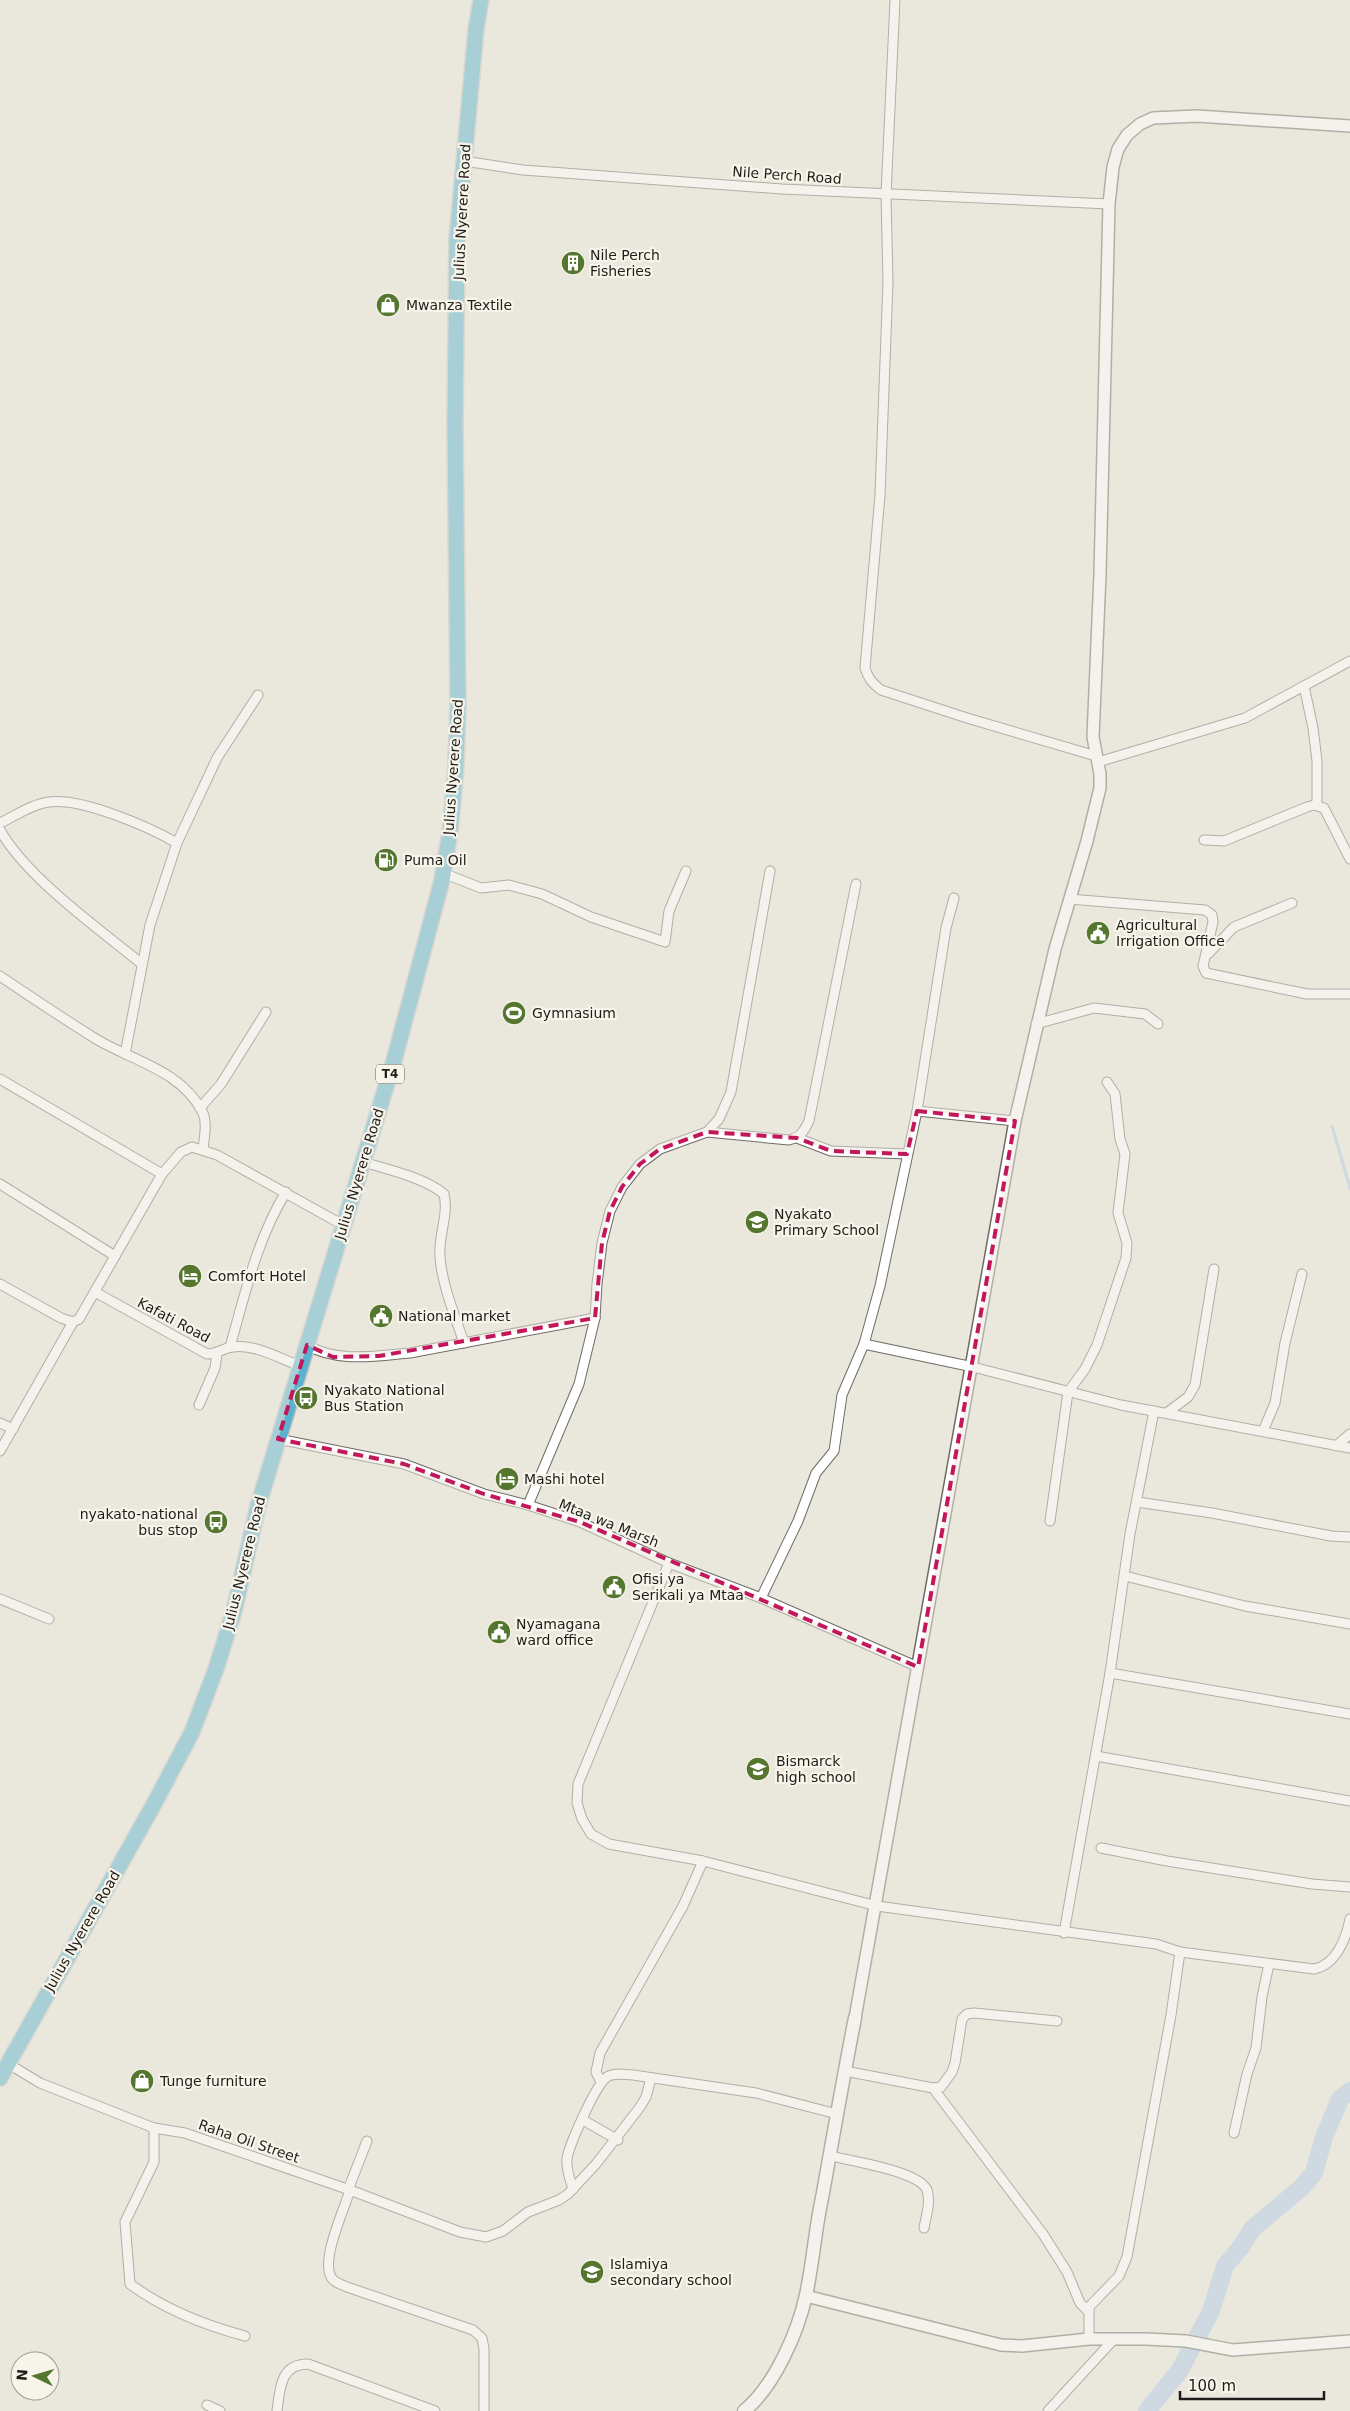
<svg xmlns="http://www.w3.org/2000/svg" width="1350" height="2411" font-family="'DejaVu Sans',sans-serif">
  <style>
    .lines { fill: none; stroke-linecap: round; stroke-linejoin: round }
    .stream { stroke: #b0c7e9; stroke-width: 3 }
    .river { stroke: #b0c7e9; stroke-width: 18 }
    .minor-casing { stroke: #6e6c63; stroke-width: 11 }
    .tertiary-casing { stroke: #6e6c63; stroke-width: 14 }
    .secondary-casing { stroke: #6e6c63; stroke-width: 15 }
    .trunk-casing { stroke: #c5c4c3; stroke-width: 18 }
    .minor { stroke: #fff; stroke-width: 9 }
    .tertiary { stroke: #fff; stroke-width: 11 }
    .secondary { stroke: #fff; stroke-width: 12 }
    .trunk { stroke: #5bb2ce; stroke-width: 15 }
    .marked { fill: none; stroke: #c2185b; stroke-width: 4; stroke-dasharray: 10 6; stroke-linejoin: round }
    .labels { text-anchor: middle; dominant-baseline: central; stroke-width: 4.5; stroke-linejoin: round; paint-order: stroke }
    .shield { fill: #f7f4ea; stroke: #605e58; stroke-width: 1 }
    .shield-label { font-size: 12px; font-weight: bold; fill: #1f1d1a }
    .street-label { font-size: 14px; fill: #1f1d1a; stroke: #f7f4ea }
    .poi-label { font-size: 14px; fill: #1f1d1a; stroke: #f7f4ea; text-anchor: start }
  </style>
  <rect width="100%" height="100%" fill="#eae7dd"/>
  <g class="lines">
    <path class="stream" d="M1332,1126L1350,1188"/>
    <path class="river" d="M1147,2411L1180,2370L1211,2311L1225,2266L1241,2247L1252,2229L1301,2188L1314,2173L1324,2137L1340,2099L1350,2091"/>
    <g class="minor-casing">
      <g id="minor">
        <path d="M895,0L886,195L888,282L880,495L865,668C868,678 872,683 881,690L967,718L1096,756"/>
        <path d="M464,161L523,170L782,189L1109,204"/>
        <path d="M1304,686L1313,728L1317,761V805"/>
        <path d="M1098,762L1245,718L1350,661"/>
        <path d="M0,823C15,816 32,804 49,802C81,797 149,827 177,843"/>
        <path d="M0,830C26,877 99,929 142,964"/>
        <path d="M1204,840L1224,841L1307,807L1314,805L1324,808L1350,859"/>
        <path d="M443,873L481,888L509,885L542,894L591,917L665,942L669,911L686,871"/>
        <path d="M954,898L946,928L917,1111L1015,1121"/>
        <path d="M1069,899L1205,910L1212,915L1213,922L1203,966L1206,973L1307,994H1350"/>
        <path d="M1208,954L1234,927L1292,903"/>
        <path d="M0,976C31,997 64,1019 96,1039C133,1061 180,1070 202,1111C208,1122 204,1138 203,1149"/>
        <path d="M1036,1024L1094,1008L1145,1014L1158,1024"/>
        <path d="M125,1054L150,925L177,843L217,758L258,695"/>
        <path d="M0,1079L162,1174"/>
        <path d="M200,1108L221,1084L266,1012"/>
        <path d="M707,1132L789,1140C801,1137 804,1131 809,1121L856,884"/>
        <path d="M797,1138L831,1151L907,1154"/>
        <path d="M363,1162C387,1169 425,1178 444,1194C449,1215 438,1236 440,1257C442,1285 455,1316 464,1343"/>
        <path d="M0,1184L115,1256"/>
        <path d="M0,1284L61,1318L73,1322L79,1319L162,1174L181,1152L192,1147L217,1155L343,1225"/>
        <path d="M95,1292L207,1354C218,1354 222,1348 233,1347C255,1344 279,1358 300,1366"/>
        <path d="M864,1344L973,1367L1121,1405L1350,1448"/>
        <path d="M307,1345C337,1363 376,1356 410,1353L595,1318"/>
        <path d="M230,1347C245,1294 257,1239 286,1192"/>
        <path d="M199,1405L215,1368L217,1354"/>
        <path d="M1168,1412L1188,1397L1195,1385L1214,1269"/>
        <path d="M0,1423L13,1429"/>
        <path d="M1263,1431L1275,1403L1285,1343L1302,1274"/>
        <path d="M278,1439L404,1464L484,1494L528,1505L580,1522L669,1563L761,1598L918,1667"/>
        <path d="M1336,1446L1350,1434"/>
        <path d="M0,1451L73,1322"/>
        <path d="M1137,1502L1212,1513L1331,1536L1350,1537"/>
        <path d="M528,1505L579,1384L595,1318L597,1284L602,1243L610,1211L622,1187L640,1164L660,1149L707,1132L719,1119L731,1092L770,871"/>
        <path d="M1050,1521L1068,1392L1085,1369L1097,1345L1126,1258L1127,1243L1118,1213L1125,1154L1120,1139L1115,1094L1107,1082"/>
        <path d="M669,1563L578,1784L577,1803L582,1819L591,1834L609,1844L703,1861L877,1906L1156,1944L1180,1952L1314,1969C1336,1965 1346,1939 1350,1919"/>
        <path d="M1125,1576L1245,1606L1350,1624"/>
        <path d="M761,1598L798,1521L816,1473L834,1451L842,1395L864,1344L880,1286L917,1111"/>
        <path d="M0,1599L49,1619"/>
        <path d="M1110,1673L1350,1714"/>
        <path d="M1096,1756L1350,1801"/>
        <path d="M1101,1848L1167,1861L1312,1884L1350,1887"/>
        <path d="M1064,1933L1110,1673L1130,1534L1154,1411"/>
        <path d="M7,2063L40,2083L154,2128L185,2133L350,2190L460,2232L486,2237L503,2231L528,2212L559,2200L568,2194L596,2164L640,2107L646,2097L651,2078"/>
        <path d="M845,2071L933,2088L941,2087L952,2072L955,2063L962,2019L967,2014L974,2013L1057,2021"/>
        <path d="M601,2082L596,2072L600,2053L683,1906L703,1861"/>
        <path d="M933,2088L1043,2234L1067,2272L1080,2303L1089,2312"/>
        <path d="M583,2120L618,2140"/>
        <path d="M154,2128V2162L125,2222L130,2284C164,2309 204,2325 245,2336"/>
        <path d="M1234,2133L1247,2074L1256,2048L1262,1997L1269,1964"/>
        <path d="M831,2156C851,2161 919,2171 927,2190C931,2202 926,2216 924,2228"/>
        <path d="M573,2189C570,2179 566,2170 567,2159C569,2145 596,2084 607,2077C614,2072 625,2075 633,2075L756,2093L837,2114"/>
        <path d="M348,2190L367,2141"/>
        <path d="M350,2190C344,2210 321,2259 331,2277C334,2283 341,2284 347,2287L473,2330L482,2338L484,2349V2411"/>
        <path d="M1089,2339V2307L1119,2276L1127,2257L1171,2015L1180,1952"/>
        <path d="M207,2405L220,2411"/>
        <path d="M277,2411C280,2389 280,2364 308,2364L435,2411"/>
        <path d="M1048,2411L1114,2339"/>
      </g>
    </g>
    <g class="tertiary-casing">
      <g id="tertiary">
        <path d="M855,2018L1015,1121L1055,949L1087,841L1100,788V774L1093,737L1100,574L1109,204L1113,167L1118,149L1127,135L1140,124L1153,118L1197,116L1350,126"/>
        <path d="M806,2296L1001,2345L1022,2346L1089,2339H1146L1186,2341L1233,2350L1350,2341"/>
      </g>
    </g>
    <g class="secondary-casing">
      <path id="secondary" d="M744,2411C774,2387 798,2332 806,2295C813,2263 815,2230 822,2198C833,2138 843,2078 855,2018"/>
    </g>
    <g class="trunk-casing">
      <path id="trunk" d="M0,2078L153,1806L192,1732L216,1669L234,1611L258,1506L395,1057L442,880L450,832L456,766L458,704L455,424L457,239L476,29L481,0"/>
    </g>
    <use href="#minor" class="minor"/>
    <use href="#tertiary" class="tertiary"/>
    <use href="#secondary" class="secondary"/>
    <use href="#trunk" class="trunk"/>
  </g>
  <path d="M0 0H1350V2411H0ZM917,1111L1015,1121L918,1667L580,1522L484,1494L404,1464L278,1439L307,1345L333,1357L379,1356L595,1318L602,1243L610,1211L622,1187L640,1164L660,1149L707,1132L797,1138L831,1151L907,1154Z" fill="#eae7dd" fill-opacity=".55" fill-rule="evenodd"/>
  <path class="marked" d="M917,1111L1015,1121L918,1667L580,1522L484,1494L404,1464L278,1439L307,1345L333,1357L379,1356L595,1318L602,1243L610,1211L622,1187L640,1164L660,1149L707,1132L797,1138L831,1151L907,1154Z"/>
  <defs>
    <g id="building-disc" transform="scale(1.25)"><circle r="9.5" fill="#54762e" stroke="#f7f4ea"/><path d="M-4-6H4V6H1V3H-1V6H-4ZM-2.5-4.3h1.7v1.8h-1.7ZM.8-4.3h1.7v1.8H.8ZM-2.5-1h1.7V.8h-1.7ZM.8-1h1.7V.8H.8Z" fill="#fff"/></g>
    <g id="shop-disc" transform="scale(1.25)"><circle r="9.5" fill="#54762e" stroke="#f7f4ea"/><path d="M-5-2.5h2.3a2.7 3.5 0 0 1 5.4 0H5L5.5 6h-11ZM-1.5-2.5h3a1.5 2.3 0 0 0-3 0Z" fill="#fff"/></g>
    <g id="fuel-disc" transform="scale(1.25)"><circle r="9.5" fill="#54762e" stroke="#f7f4ea"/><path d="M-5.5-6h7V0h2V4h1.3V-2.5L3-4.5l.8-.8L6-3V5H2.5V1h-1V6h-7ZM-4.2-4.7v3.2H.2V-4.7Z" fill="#fff"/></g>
    <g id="civic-disc" transform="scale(1.25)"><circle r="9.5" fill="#54762e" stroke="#f7f4ea"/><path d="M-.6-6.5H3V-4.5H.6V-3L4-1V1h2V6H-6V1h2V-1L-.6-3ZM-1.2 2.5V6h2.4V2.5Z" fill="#fff"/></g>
    <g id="stadium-disc" transform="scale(1.25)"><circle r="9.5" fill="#54762e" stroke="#f7f4ea"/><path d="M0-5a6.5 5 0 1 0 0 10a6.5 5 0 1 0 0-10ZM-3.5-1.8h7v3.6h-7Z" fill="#fff"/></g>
    <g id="school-disc" transform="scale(1.25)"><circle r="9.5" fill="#54762e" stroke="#f7f4ea"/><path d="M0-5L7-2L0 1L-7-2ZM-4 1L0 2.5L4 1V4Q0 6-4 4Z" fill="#fff"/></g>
    <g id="hotel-disc" transform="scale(1.25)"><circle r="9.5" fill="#54762e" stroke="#f7f4ea"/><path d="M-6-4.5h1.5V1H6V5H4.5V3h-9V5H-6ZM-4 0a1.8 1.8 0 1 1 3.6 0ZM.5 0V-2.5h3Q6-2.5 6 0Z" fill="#fff"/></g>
    <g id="bus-disc" transform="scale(1.25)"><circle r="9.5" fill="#54762e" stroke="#f7f4ea"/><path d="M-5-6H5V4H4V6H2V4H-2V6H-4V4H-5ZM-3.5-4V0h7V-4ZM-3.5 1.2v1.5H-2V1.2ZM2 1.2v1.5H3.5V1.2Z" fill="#fff"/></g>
  </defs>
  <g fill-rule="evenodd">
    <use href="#building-disc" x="573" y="263"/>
    <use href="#shop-disc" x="388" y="305"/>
    <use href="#fuel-disc" x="386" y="860"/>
    <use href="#civic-disc" x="1098" y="933"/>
    <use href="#stadium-disc" x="514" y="1013"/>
    <use href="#school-disc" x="757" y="1222"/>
    <use href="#hotel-disc" x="190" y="1276"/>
    <use href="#civic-disc" x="381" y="1316"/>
    <use href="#bus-disc" x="306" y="1398"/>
    <use href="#hotel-disc" x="507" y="1479"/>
    <use href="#bus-disc" x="216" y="1522"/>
    <use href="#civic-disc" x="614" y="1587"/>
    <use href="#civic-disc" x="499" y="1632"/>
    <use href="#school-disc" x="758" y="1769"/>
    <use href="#shop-disc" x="142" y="2081"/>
    <use href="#school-disc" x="592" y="2272"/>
  </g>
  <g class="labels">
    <rect class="shield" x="376" y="1064.5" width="28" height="19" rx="4"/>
    <g class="shield-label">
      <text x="390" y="1074">T4</text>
    </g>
    <g class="street-label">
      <text transform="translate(787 175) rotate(4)">Nile Perch Road</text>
      <text transform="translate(462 212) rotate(-87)">Julius Nyerere Road</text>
      <text transform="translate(453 767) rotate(-86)">Julius Nyerere Road</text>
      <text transform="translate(359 1174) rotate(-73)">Julius Nyerere Road</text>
      <text transform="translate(174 1320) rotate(28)">Kafati Road</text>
      <text transform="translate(609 1523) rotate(22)">Mtaa wa Marsh</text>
      <text transform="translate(244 1563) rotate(-76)">Julius Nyerere Road</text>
      <text transform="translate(82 1931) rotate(-60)">Julius Nyerere Road</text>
      <text transform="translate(249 2141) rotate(19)">Raha Oil Street</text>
    </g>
    <g class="poi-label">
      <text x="590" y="255">Nile Perch<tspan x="590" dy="16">Fisheries</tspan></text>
      <text x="406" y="305">Mwanza Textile</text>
      <text x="404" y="860">Puma Oil</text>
      <text x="1116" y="925">Agricultural<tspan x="1116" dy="16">Irrigation Office</tspan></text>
      <text x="532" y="1013">Gymnasium</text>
      <text x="774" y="1214">Nyakato<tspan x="774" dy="16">Primary School</tspan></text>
      <text x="208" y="1276">Comfort Hotel</text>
      <text x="398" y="1316">National market</text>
      <text x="324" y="1390">Nyakato National<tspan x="324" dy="16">Bus Station</tspan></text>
      <text x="524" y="1479">Mashi hotel</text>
      <text x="198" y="1514" text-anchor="end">nyakato-national<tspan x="198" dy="16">bus stop</tspan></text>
      <text x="632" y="1579">Ofisi ya<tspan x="632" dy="16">Serikali ya Mtaa</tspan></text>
      <text x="516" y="1624">Nyamagana<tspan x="516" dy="16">ward office</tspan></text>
      <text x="776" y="1761">Bismarck<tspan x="776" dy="16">high school</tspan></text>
      <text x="160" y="2081">Tunge furniture</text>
      <text x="610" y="2264">Islamiya<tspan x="610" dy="16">secondary school</tspan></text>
    </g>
  </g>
  <g transform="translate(35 2376) rotate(275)"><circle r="24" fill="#f7f4ea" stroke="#a19e97"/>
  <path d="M0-4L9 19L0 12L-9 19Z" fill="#54762e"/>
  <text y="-8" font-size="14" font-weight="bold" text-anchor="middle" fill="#1f1d1a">N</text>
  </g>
  <path d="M1180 2391v8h144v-8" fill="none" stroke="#1f1d1a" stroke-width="2.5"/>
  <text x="1188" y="2391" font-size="15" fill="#1f1d1a" stroke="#f7f4ea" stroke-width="4" paint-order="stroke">100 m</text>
</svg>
